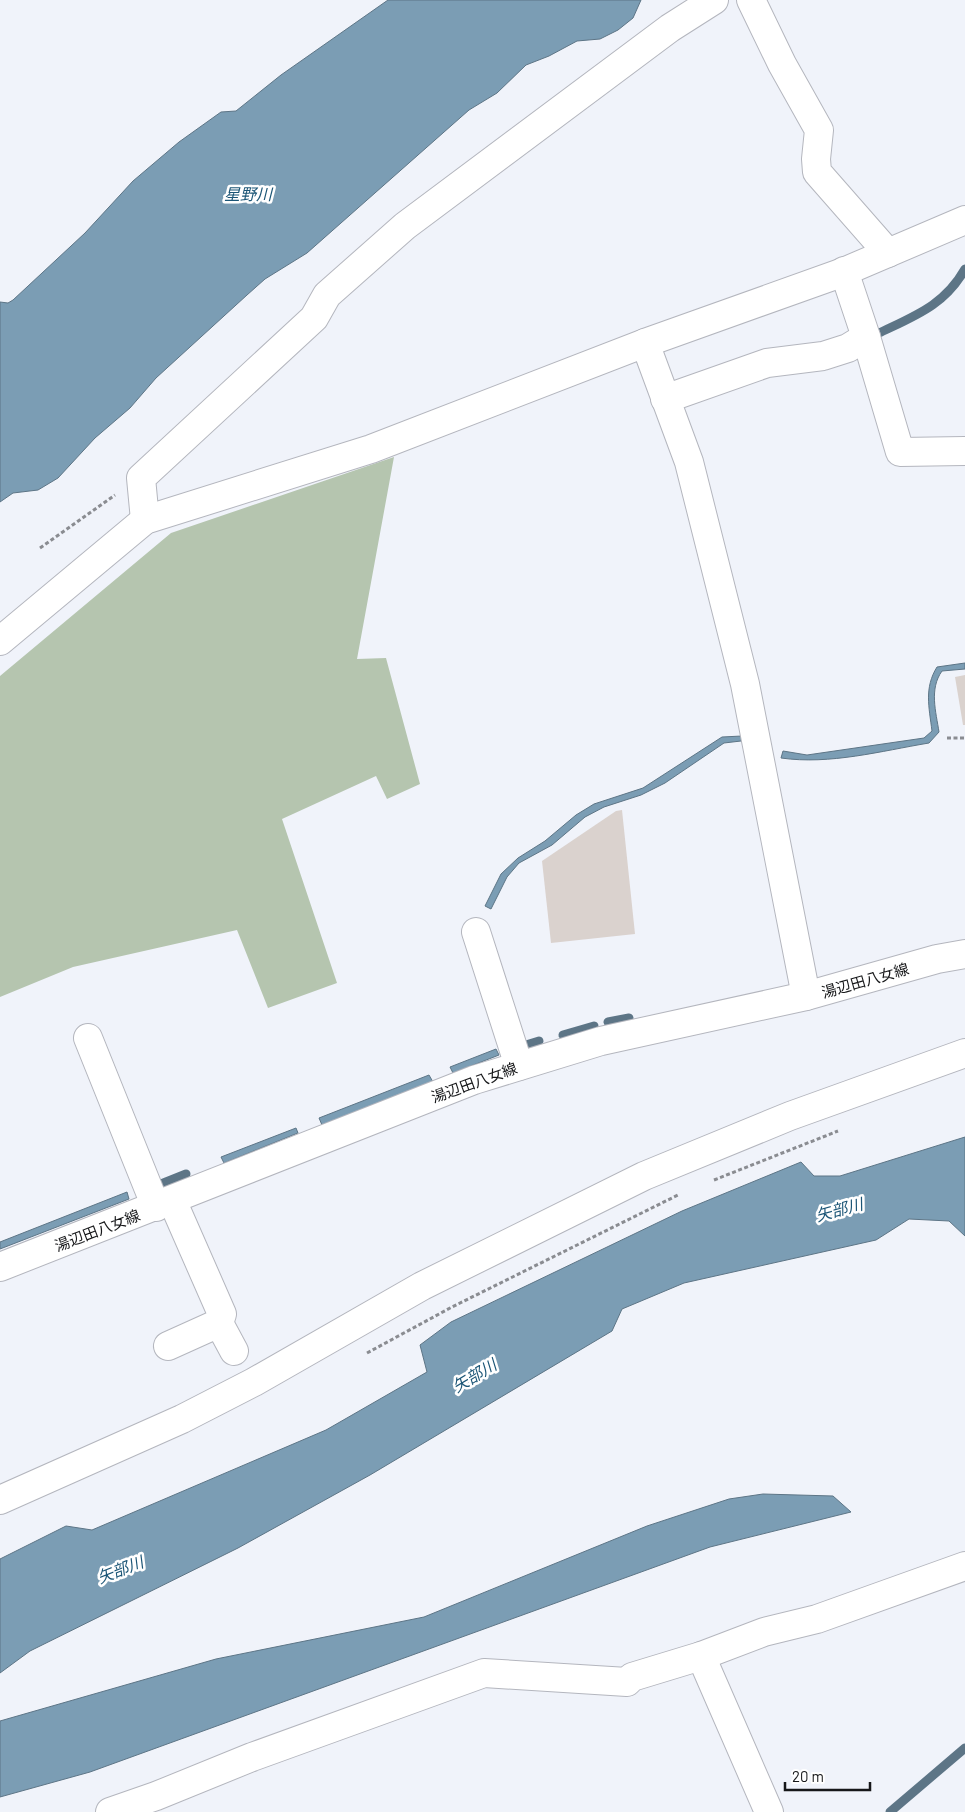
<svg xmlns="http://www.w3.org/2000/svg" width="965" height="1812" font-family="Barlow,'Noto Sans JP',sans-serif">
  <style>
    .green { fill: #b5c5af }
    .water { fill: #7b9db4; stroke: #5d7586 }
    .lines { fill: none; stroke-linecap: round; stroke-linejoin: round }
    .stream { stroke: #5d7586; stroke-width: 9 }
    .building { fill: #dad2ce }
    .minor-casing { stroke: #b4b6be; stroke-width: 30 }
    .major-casing { stroke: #b4b6be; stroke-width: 30 }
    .path { stroke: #8a8c91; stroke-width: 3; stroke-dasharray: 4 2.5; stroke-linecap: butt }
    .minor { stroke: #fff; stroke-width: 28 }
    .major { stroke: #fff; stroke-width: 28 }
    .labels { text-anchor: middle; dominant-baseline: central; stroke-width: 5; stroke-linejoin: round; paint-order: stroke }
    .street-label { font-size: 15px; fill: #161719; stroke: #fff }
    .water-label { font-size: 16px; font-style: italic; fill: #1b5576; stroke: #fff }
  </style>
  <rect width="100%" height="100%" fill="#f0f3fa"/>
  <path class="green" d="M394,457L357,659L386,658L420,784L387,799L376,776L282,819L337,983L268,1008L237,930L73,967L0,997V676L171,533Z"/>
  <g class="water">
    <path d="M388,0H641L633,18L618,30L600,39L577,41L549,56L526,65L497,93L469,110L307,253L265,279L247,295L156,378L130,408L95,438L58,478L38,490L13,493L0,502V302L8,303L13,300L85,233L133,181L179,142L221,112L236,111L281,75Z"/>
    <path d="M965,663V669L942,671C929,689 936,712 939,732L929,743C881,751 830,765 781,758L783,751L807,755L924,738L932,731C929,707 924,688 937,667Z"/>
    <path d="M742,736L741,741L724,743L665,783L641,795L604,807L585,817L552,845L519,863L507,877L491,909L485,906L501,874L518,858L545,841L576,815L594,804L643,788L722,737Z"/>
    <path d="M496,1049L499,1055L453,1073L450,1067Z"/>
    <path d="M429,1075L433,1082L322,1125L319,1118Z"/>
    <path d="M296,1128L298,1133L224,1163L221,1157Z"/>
    <path d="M965,1137V1236L949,1221L909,1219L876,1240L684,1283L622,1309L612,1331L370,1475L238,1548L30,1651L0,1673V1559L66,1526L92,1530L326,1430L427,1372L420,1345L451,1322L682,1211L801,1162L814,1176H840Z"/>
    <path d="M127,1192L129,1199L0,1249V1242Z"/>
    <path d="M763,1494L833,1496L851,1512L710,1547L90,1772L0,1797V1721L216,1659L424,1617L647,1526L729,1499Z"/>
  </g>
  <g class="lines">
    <g class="stream">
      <path d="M877,334C914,316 944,306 965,269"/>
      <path d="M608,1022L629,1018"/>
      <path d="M563,1035L594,1026"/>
      <path d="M526,1045L539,1041"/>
      <path d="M161,1184L186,1174"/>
      <path d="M890,1812L965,1748"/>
    </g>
  </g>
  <g class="building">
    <path d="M965,675V725H963L955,677Z"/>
    <path d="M622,810L635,934L551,943L542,861L616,811Z"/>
  </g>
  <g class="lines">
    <g class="minor-casing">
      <g id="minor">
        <path d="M751,0L782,64L819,130L816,159L817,172L888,253"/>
        <path d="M866,337L900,452L965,451"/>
        <path d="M645,343L689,462L745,684L806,996"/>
        <path d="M665,399L767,363L823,356L848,348L866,337L844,271"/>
        <path d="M145,520L141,478L314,318L327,295L405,226L670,28L714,0"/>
        <path d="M0,641L145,520L371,449L645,343L841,273L965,220"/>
        <path d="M476,932L519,1066"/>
        <path d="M88,1038L156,1207"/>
        <path d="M172,1200L222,1314L219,1323"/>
        <path d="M168,1346L219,1323L234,1351"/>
        <path d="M0,1500L182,1419L254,1382L422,1286L644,1176L790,1116L965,1053"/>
        <path d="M701,1656L769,1812"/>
        <path d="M110,1812L156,1796L252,1757L484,1673L627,1682L632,1677L701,1656L764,1632L817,1619L965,1566"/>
      </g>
    </g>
    <g class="major-casing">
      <path id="major" d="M0,1267L474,1080L601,1041L806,996L937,959L965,954"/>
    </g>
    <g class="path">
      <path d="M40,548L115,495"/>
      <path d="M947,738H965"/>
      <path d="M714,1180L838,1131"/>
      <path d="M367,1353L452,1307L678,1195"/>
    </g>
    <use href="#minor" class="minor"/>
    <use href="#major" class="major"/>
  </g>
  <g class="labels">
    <g class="street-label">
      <text transform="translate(865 980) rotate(-16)">湯辺田八女線</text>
      <text transform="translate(474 1082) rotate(-20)">湯辺田八女線</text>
      <text transform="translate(97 1230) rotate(-21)">湯辺田八女線</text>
    </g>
    <g class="water-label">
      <text x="248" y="193">星野川</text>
      <text transform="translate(839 1209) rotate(-15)">矢部川</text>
      <text transform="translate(474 1375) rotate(-31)">矢部川</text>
      <text transform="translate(120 1569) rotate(-21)">矢部川</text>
    </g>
  </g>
  <path d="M785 1782v8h85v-8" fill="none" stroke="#161719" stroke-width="2.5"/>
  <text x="792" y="1782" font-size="15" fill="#161719" stroke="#ffffff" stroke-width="4" paint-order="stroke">20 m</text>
</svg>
